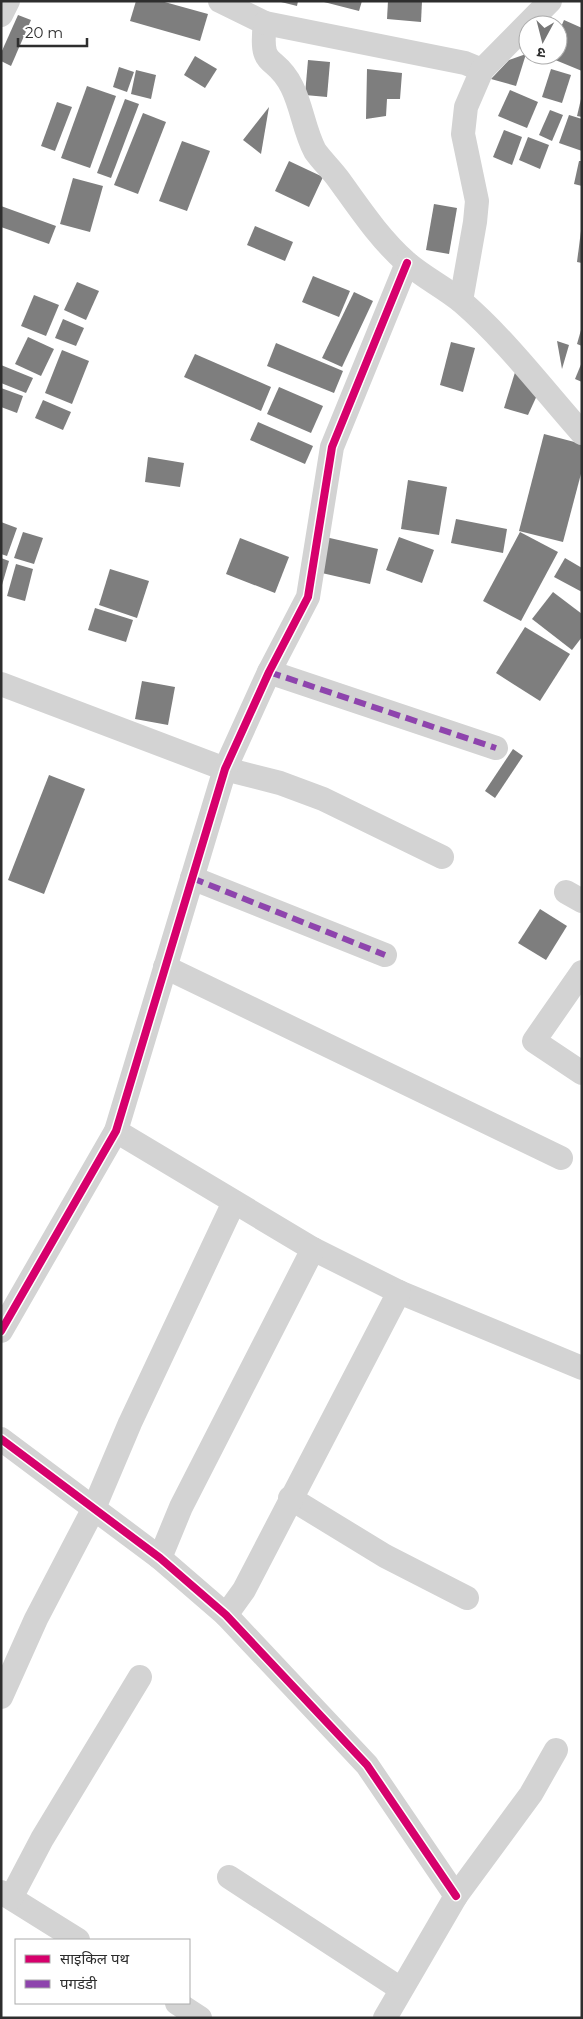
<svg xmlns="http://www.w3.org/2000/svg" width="583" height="2019" font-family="Montserrat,'Noto Sans Devanagari',sans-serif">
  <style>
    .building { fill: #7e7e7e }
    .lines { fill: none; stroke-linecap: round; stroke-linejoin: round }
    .minor { stroke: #d3d3d3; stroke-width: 24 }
    .quiet { stroke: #8e44ad; stroke-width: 6; stroke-dasharray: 12 6; stroke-linecap: butt }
    .cycleway-casing { stroke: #fff; stroke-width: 11 }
    .cycleway { stroke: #d6006c; stroke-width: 8 }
  </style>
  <rect width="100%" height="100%" fill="#fff"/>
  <g class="building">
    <path d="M136,1H161L208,14L200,41L130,21Z"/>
    <path d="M277,1H298L297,6Z"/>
    <path d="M320,1H362L359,11Z"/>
    <path d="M388,1H422L421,22L387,19Z"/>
    <path d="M18,15L31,20L11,66L1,61V53Z"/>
    <path d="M564,20L582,28V71L548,57L549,55H558V34Z"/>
    <path d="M526,54L516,86L491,79L509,60Z"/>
    <path d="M195,56L217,69L205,88L184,75Z"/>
    <path d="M308,60L330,62L327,97L305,95Z"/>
    <path d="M119,67L134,72L127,92L113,87Z"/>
    <path d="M367,69L402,73L400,99H387L386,116L366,119Z"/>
    <path d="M551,69L571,75L562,103L542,97Z"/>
    <path d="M136,70L156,75L151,99L131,94Z"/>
    <path d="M87,86L116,96L90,168L61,158Z"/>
    <path d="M510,90L538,102L527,128L498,116Z"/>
    <path d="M125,99L139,104L111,178L97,173Z"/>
    <path d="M581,99H582V117L577,116Z"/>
    <path d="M57,102L72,107L55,151L41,146Z"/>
    <path d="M269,107L261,154L243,140Z"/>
    <path d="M550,110L563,115L552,141L539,135Z"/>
    <path d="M143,113L166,122L138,194L114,185Z"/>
    <path d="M569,115L582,119V151L559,143Z"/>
    <path d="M504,130L522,137L512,165L493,157Z"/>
    <path d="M528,137L549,145L540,169L519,160Z"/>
    <path d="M182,141L210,151L187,211L159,201Z"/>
    <path d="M289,161L323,177L309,207L275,191Z"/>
    <path d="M579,161H582V186L574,184Z"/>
    <path d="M73,178L103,186L90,232L60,224Z"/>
    <path d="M434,204L457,208L449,254L426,250Z"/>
    <path d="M1,206L56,226L49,244L1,227Z"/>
    <path d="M255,226L293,242L285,261L247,245Z"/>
    <path d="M581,231H582V263L577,262Z"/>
    <path d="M313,276L350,291L339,317L302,302Z"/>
    <path d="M77,282L99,291L86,320L64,310Z"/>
    <path d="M354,292L373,301L342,367L322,358Z"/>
    <path d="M34,295L59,305L46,336L21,326Z"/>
    <path d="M63,319L84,328L76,346L55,338Z"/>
    <path d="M581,330H582V346L577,344Z"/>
    <path d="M28,337L54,349L41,376L15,364Z"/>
    <path d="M557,341L569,345L562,369Z"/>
    <path d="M451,342L475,348L463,392L440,385Z"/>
    <path d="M276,343L343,371L334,393L267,366Z"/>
    <path d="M62,350L89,361L72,404L45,393Z"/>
    <path d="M195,354L271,387L261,411L184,377Z"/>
    <path d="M582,362V382L575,379Z"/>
    <path d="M1,365L33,378L26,393L1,383Z"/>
    <path d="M517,366L539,391L528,415L504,408Z"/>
    <path d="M279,387L323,406L311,433L267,414Z"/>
    <path d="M1,388L23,396L17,413L1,407Z"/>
    <path d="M43,400L71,412L63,430L35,418Z"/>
    <path d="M258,422L313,446L305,464L250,440Z"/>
    <path d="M544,434L582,444V470L563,542L519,531Z"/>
    <path d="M148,457L184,463L180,487L145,482Z"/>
    <path d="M408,480L447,487L439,535L401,529Z"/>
    <path d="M456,519L507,529L503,553L451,543Z"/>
    <path d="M1,522L17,528L7,556L1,554Z"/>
    <path d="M23,532L43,538L34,564L14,558Z"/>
    <path d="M520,532L558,552L521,621L483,601Z"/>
    <path d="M321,536L378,549L370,584L313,571Z"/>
    <path d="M399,537L434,550L422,583L386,570Z"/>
    <path d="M240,538L289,557L275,593L226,574Z"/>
    <path d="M1,558L9,561L2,585H1Z"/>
    <path d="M565,558L582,568V592L554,577Z"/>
    <path d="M16,564L33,569L25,601L7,596Z"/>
    <path d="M110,569L149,581L137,618L99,605Z"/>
    <path d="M553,592L582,614V637L572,650L532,619Z"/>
    <path d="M95,608L133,620L126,642L88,630Z"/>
    <path d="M525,627L570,654L540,701L496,673Z"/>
    <path d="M142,681L175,687L168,725L135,719Z"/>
    <path d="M513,749L523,756L495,798L485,791Z"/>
    <path d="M49,775L85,789L44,894L8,880Z"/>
    <path d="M540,909L567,926L546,960L518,943Z"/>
  </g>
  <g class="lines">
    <g class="minor">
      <path d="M220,1L265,23C259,72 275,52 292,87C302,107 304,130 315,151C322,161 332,170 339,180C360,209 379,238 406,262C423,277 444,287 462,302C506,340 543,389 582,433"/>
      <path d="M1,15L8,1"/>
      <path d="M265,23L465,63L482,70"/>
      <path d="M461,301L475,222L477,201L463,134L466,107L482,70L550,1"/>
      <path d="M269,672L496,748"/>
      <path d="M1,684L225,769L280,783L323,799L442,857"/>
      <path d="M192,878L385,955"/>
      <path d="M566,892L582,901"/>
      <path d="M165,967L561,1158"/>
      <path d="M582,972L534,1041L582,1073"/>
      <path d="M116,1131L313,1249L399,1292L582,1368"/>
      <path d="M1,1331L116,1131L225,769L269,672L308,597L332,447L407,263"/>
      <path d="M1,1439L160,1558L226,1615L367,1765L456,1896"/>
      <path d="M290,1498L385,1556L467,1598"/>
      <path d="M160,1558L181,1507L313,1249"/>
      <path d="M226,1615L244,1590L399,1292"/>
      <path d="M1,1697L36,1619L94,1508L130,1423L234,1202"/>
      <path d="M229,1877L401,1989"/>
      <path d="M1,1892L78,1940"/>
      <path d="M11,1898L42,1839L140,1677"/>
      <path d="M177,2003L200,2018"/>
      <path d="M385,2018L456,1896L531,1794L556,1750"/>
    </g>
    <g class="quiet">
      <path d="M269,672L496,748"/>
      <path d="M192,878L385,955"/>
    </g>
    <g class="cycleway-casing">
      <g id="cycleway">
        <path d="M1,1331L116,1131L225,769L269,672L308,597L332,447L407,263"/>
        <path d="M1,1439L160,1558L226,1615L367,1765L456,1896"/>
      </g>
    </g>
    <use href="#cycleway" class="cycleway"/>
  </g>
  <rect width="583" height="2019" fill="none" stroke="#2e2e2e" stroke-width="5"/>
  <rect x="15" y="1939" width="175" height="65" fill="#ffffff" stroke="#ababab"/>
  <rect x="25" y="1955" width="25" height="8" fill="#d6006c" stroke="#ababab"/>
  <text x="60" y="1964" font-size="15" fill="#2e2e2e">साइकिल पथ</text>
  <rect x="25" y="1980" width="25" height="8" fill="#8e44ad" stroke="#ababab"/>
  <text x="60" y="1989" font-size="15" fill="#2e2e2e">पगडंडी</text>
  <g transform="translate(543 40) rotate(187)"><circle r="24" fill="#ffffff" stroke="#ababab"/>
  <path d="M0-4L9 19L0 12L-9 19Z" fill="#777777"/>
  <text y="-8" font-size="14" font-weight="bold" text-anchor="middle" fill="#2e2e2e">उ</text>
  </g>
  <path d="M18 38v8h69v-8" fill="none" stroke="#2e2e2e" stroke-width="2.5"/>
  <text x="25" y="38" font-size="15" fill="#2e2e2e" stroke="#ffffff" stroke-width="4" paint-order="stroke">20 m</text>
</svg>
